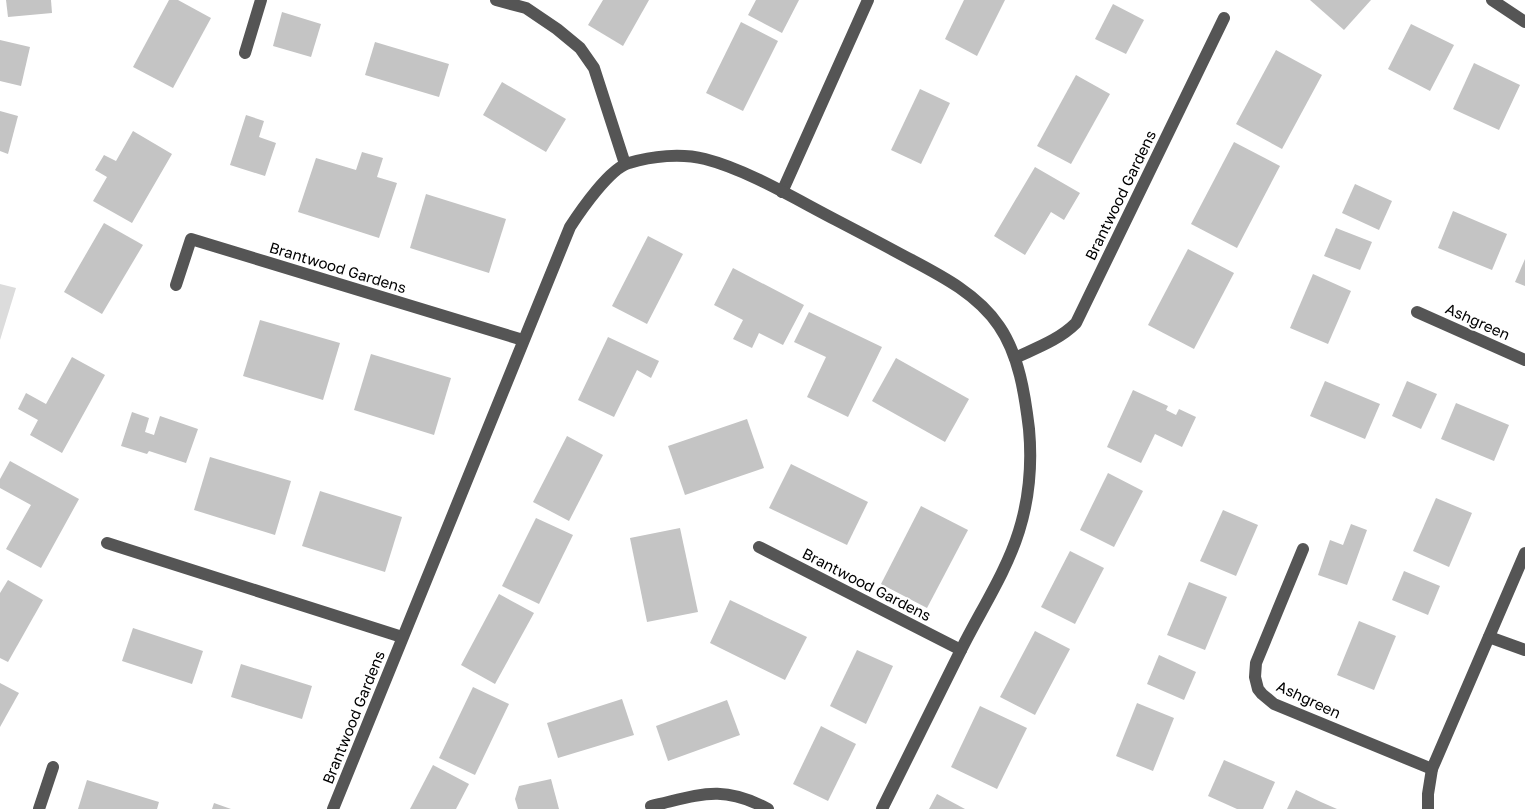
<svg xmlns="http://www.w3.org/2000/svg" width="1525" height="809" font-family="'Golos Text',sans-serif">
  <style>
    .green { fill: #dcdcdc }
    .building { fill: #c4c4c4 }
    .lines { fill: none; stroke-linecap: round; stroke-linejoin: round }
    .minor { stroke: #555; stroke-width: 12 }
    .labels { text-anchor: middle; dominant-baseline: central; stroke-width: 4; stroke-linejoin: round; paint-order: stroke }
    .street-label { font-size: 15px; fill: #000; stroke: #fff }
  </style>
  <rect width="100%" height="100%" fill="#fff"/>
  <path class="green" d="M0,284L16,288L0,340Z"/>
  <g class="building">
    <path d="M6,0H51L52,13L8,17Z"/>
    <path d="M169,0H178L211,18L173,88L133,67Z"/>
    <path d="M603,0H649L623,46L588,25Z"/>
    <path d="M756,0H799L782,33L748,15Z"/>
    <path d="M964,0H1005L977,56L945,39Z"/>
    <path d="M1310,0H1371L1344,30Z"/>
    <path d="M1113,4L1144,20L1126,54L1095,39Z"/>
    <path d="M282,12L321,24L311,57L273,46Z"/>
    <path d="M741,22L778,41L743,111L706,93Z"/>
    <path d="M1411,24L1454,45L1430,91L1388,69Z"/>
    <path d="M0,40L30,47L21,86L0,81Z"/>
    <path d="M375,42L449,64L439,97L365,75Z"/>
    <path d="M1276,50L1322,75L1282,149L1236,124Z"/>
    <path d="M1474,63L1520,85L1499,130L1453,109Z"/>
    <path d="M1076,75L1110,94L1071,164L1037,146Z"/>
    <path d="M502,82L566,119L546,152L483,115Z"/>
    <path d="M920,89L950,103L921,164L891,150Z"/>
    <path d="M0,111L18,116L8,154L0,151Z"/>
    <path d="M246,115L264,121L259,137L276,143L265,176L230,165Z"/>
    <path d="M133,131L172,154L132,223L93,201L107,177L95,170L104,155L116,161Z"/>
    <path d="M1234,142L1280,166L1237,248L1191,224Z"/>
    <path d="M362,152L383,158L377,177L397,183L379,238L298,212L316,158L356,170Z"/>
    <path d="M1035,167L1080,193L1064,220L1051,212L1025,255L994,236Z"/>
    <path d="M1355,184L1392,201L1379,230L1342,213Z"/>
    <path d="M426,194L506,219L489,273L410,248Z"/>
    <path d="M1453,211L1507,234L1492,270L1438,248Z"/>
    <path d="M104,223L143,245L102,314L64,292Z"/>
    <path d="M1336,228L1372,242L1360,270L1324,256Z"/>
    <path d="M648,236L683,254L647,324L612,306Z"/>
    <path d="M1188,249L1234,273L1194,349L1148,325Z"/>
    <path d="M1525,259V286L1515,282Z"/>
    <path d="M733,268L804,305L783,345L759,333L752,348L733,339L743,320L714,305Z"/>
    <path d="M1313,274L1351,291L1328,344L1290,328Z"/>
    <path d="M809,312L882,347L848,417L807,397L826,357L794,342Z"/>
    <path d="M260,320L340,343L323,400L243,376Z"/>
    <path d="M608,337L659,361L651,378L637,370L614,417L578,400Z"/>
    <path d="M371,354L451,378L434,435L354,410Z"/>
    <path d="M72,357L105,375L62,453L30,435L38,420L18,409L26,393L46,404Z"/>
    <path d="M896,358L969,399L945,442L872,401Z"/>
    <path d="M1325,381L1380,404L1365,439L1310,416Z"/>
    <path d="M1407,381L1437,394L1421,429L1392,416Z"/>
    <path d="M1133,390L1168,406L1166,410L1176,415L1179,409L1196,417L1182,447L1155,434L1141,463L1107,447Z"/>
    <path d="M1456,403L1509,425L1494,461L1441,439Z"/>
    <path d="M132,412L149,418L145,432L154,435L160,416L198,429L186,463L149,451L147,454L121,446Z"/>
    <path d="M747,419L764,468L685,495L668,446Z"/>
    <path d="M567,436L603,455L569,521L533,502Z"/>
    <path d="M210,457L291,481L275,535L194,510Z"/>
    <path d="M10,461L79,499L41,568L6,549L31,505L0,488V479Z"/>
    <path d="M791,464L868,502L847,545L769,508Z"/>
    <path d="M1108,473L1143,491L1114,547L1080,530Z"/>
    <path d="M320,491L402,517L385,572L302,546Z"/>
    <path d="M1436,498L1472,513L1449,567L1413,551Z"/>
    <path d="M921,506L968,530L927,608L881,584Z"/>
    <path d="M1223,510L1258,525L1236,576L1200,561Z"/>
    <path d="M536,518L573,535L539,604L502,586Z"/>
    <path d="M1351,524L1367,530L1347,585L1318,575L1330,540L1343,545Z"/>
    <path d="M680,528L698,612L647,622L630,538Z"/>
    <path d="M1070,551L1104,568L1075,624L1041,607Z"/>
    <path d="M1404,571L1440,586L1428,615L1392,600Z"/>
    <path d="M8,580L43,600L8,662L0,658V593Z"/>
    <path d="M1189,582L1227,597L1205,650L1167,635Z"/>
    <path d="M499,594L534,613L495,684L461,665Z"/>
    <path d="M730,600L807,637L785,680L710,643Z"/>
    <path d="M1359,621L1396,636L1374,690L1337,675Z"/>
    <path d="M133,628L203,651L192,684L122,661Z"/>
    <path d="M1035,631L1070,649L1035,715L1000,697Z"/>
    <path d="M857,650L893,666L866,724L830,706Z"/>
    <path d="M1159,655L1196,672L1184,700L1147,684Z"/>
    <path d="M241,664L312,686L302,719L231,697Z"/>
    <path d="M0,683L19,693L0,727Z"/>
    <path d="M473,687L509,704L475,775L439,758Z"/>
    <path d="M622,699L634,735L558,758L547,723Z"/>
    <path d="M727,700L740,735L668,761L656,726Z"/>
    <path d="M1137,703L1174,718L1153,771L1116,756Z"/>
    <path d="M980,706L1027,728L997,789L951,767Z"/>
    <path d="M821,726L856,744L828,801L793,784Z"/>
    <path d="M1224,760L1275,782L1263,809H1237L1208,796Z"/>
    <path d="M433,765L469,784L456,809H410Z"/>
    <path d="M551,779L559,809H518L515,799L519,786Z"/>
    <path d="M87,780L159,802L157,809H78Z"/>
    <path d="M1296,790L1321,802L1337,809H1287Z"/>
    <path d="M937,794L965,809H929Z"/>
    <path d="M214,803L231,809H212Z"/>
  </g>
  <g class="lines">
    <g class="minor">
      <path d="M496,0L526,8L557,29L580,48L594,68L625,164"/>
      <path d="M1492,0L1525,22"/>
      <path d="M245,53L261,0"/>
      <path d="M782,192L868,0"/>
      <path d="M176,285L191,239L523,340"/>
      <path d="M1417,312L1525,360"/>
      <path d="M1015,358C1036,348 1059,340 1076,323L1224,18"/>
      <path d="M107,543L402,637"/>
      <path d="M759,547L961,650"/>
      <path d="M1303,549L1256,663L1255,677L1258,689L1262,694L1274,704L1432,769"/>
      <path d="M1489,637L1525,650"/>
      <path d="M651,806C700,795 721,784 768,809"/>
      <path d="M39,809L53,767"/>
      <path d="M333,809L570,227C581,210 610,168 629,163C652,156 681,153 705,159C748,170 797,200 836,220C859,232 882,244 904,256C938,274 977,293 999,326C1019,355 1025,395 1029,429C1032,462 1029,499 1019,531C1006,573 979,613 960,652C934,704 908,757 882,809"/>
      <path d="M1428,809V794L1432,769L1525,553"/>
    </g>
  </g>
  <g class="labels">
    <g class="street-label">
      <text transform="translate(1120 195) rotate(-64)">Brantwood Gardens</text>
      <text transform="translate(338 267) rotate(17)">Brantwood Gardens</text>
      <text transform="translate(1478 321) rotate(24)">Ashgreen</text>
      <text transform="translate(867 584) rotate(27)">Brantwood Gardens</text>
      <text transform="translate(1309 699) rotate(25)">Ashgreen</text>
      <text transform="translate(353 717) rotate(-68)">Brantwood Gardens</text>
    </g>
  </g>
</svg>
